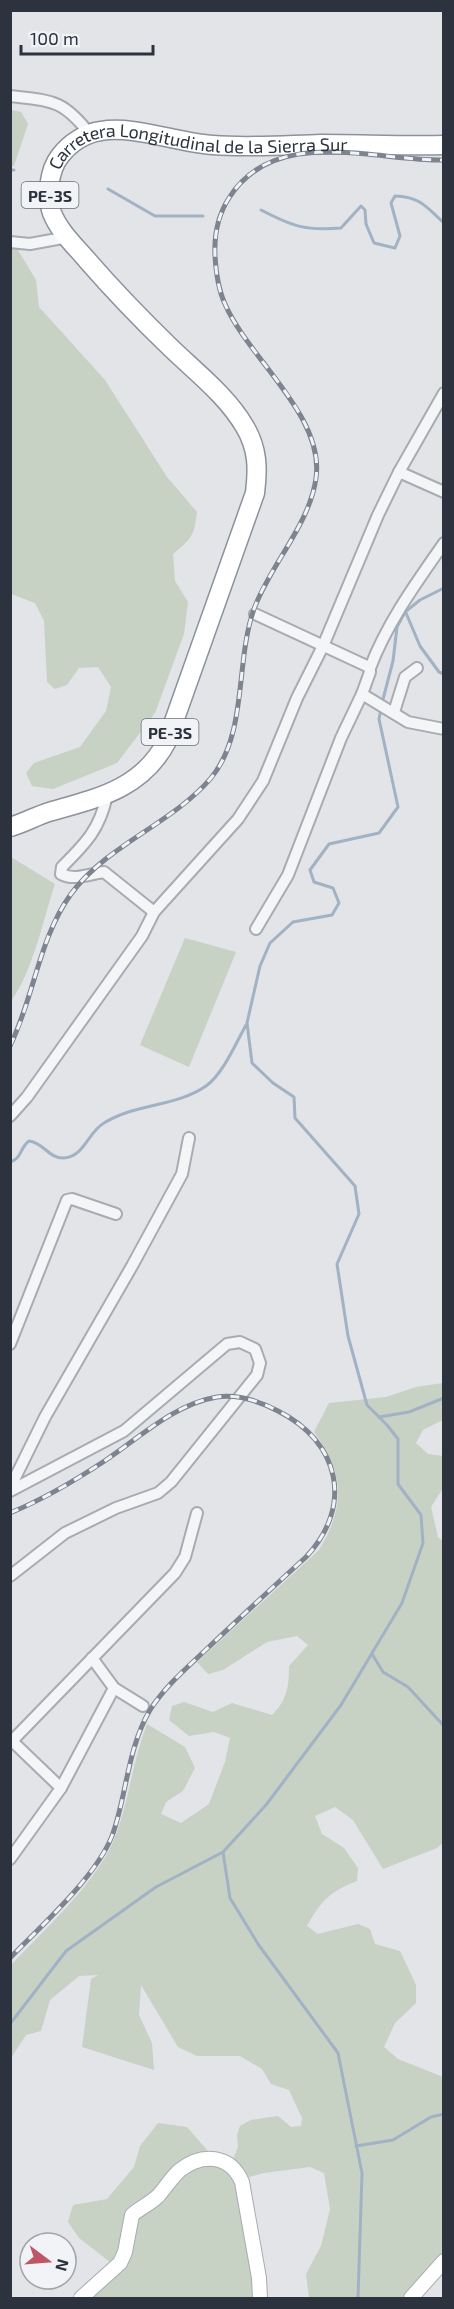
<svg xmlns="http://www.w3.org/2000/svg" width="454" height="2309" font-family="'Exo 2',sans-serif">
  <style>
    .green { fill: #c7d1c4 }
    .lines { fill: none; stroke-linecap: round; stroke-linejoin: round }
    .stream { stroke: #a1b2c4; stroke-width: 3 }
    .street-casing { stroke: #a8abb2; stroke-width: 14 }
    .secondary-casing { stroke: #a8abb2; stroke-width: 16 }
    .highway-casing { stroke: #8b929d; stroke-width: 21 }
    .street { stroke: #f4f5f7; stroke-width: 10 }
    .secondary { stroke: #fff; stroke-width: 14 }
    .highway { stroke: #fff; stroke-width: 18 }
    .rail-casing { stroke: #7d8490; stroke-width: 5 }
    .rail { stroke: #f1f3f6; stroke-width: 3; stroke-dasharray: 9; stroke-linecap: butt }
    .labels { text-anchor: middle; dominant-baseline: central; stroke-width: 4.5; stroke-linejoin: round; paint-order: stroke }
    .shield { fill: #f1f3f6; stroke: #676d75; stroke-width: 1.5 }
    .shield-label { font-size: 16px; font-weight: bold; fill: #2c333e }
    .street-label { font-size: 18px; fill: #2c333e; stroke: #f1f3f6 }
  </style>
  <rect width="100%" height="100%" fill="#e2e4e8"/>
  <g class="green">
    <path d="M11,110L21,112L28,124L14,166H11Z"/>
    <path d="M10,237L36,280L39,307L105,380L167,477L197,512C194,536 192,538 173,554L175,581L188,602L184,634L155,713L117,763L53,789L32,786L26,773L34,763L80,747L106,711L111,687L98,667L79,668L67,685L55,689L47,682L44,621L35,603L11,594Z"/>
    <path d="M11,857L55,884C43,920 33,971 11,1001Z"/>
    <path d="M185,938L236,952L189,1067L140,1045Z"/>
    <path d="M443,1383V1420L423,1430L416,1443L428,1454L443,1456V1488L431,1507L438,1537L444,1542L443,1843L437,1848L383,1869L353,1820L335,1807L315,1816L322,1834L344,1848L358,1868L357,1881C329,1892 321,1901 307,1926L318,1934L358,1924L370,1929L375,1944L400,1951L416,1985V2003L395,2023L384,2047L398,2059L443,2077L444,2272L415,2298H309L306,2274L321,2246L330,2209L324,2173L310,2167L264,2173L238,2180L264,2298H85L119,2269L79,2238L68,2222L73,2205L107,2199L134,2167L140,2146L158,2123L187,2127L220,2165L229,2169L238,2147L237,2135L240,2126L251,2120L278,2116L291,2127L301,2126L302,2118L289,2090L271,2084L262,2069L240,2056H197L178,2047L141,1985L139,2015L152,2043L154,2070L82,2047L91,1979L98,1975L79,1976L50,2000L41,2031L26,2035L11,2058V1965C42,1932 95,1884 113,1842C129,1804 132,1762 147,1724L185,1747L195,1768L183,1791L166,1802L161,1814L181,1823L209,1804L225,1762L230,1738L214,1732L189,1736L169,1720L172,1706L184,1702L213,1712L232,1703L272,1715C287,1700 289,1687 289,1666L308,1645L297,1636L267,1642L223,1670L208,1674L197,1662L319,1550C346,1506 344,1473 314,1432L329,1403L386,1397L416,1387Z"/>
  </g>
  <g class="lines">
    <g class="stream">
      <path d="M10,170H14"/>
      <path d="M108,189L155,216H203"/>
      <path d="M261,210C292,226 304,231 341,228L361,206L365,210L366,224L374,243L395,248L400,236L391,203L395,196C421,197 426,207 444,223"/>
      <path d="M406,613L420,646L439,672L444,674"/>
      <path d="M382,703L393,661L397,627L405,612L420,600L444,588"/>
      <path d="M10,1162C22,1159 20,1147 29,1141C43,1142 49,1159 64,1158C84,1157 88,1132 104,1123C136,1103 176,1107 206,1086C223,1074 236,1043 246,1025"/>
      <path d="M379,1417L409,1412L444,1398"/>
      <path d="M372,1654L383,1672L408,1687L444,1726"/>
      <path d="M223,1852L230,1898L258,1944L338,2053L362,2173L358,2298"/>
      <path d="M10,2024L66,1951L156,1887L223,1852L266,1805L341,1705L402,1603L423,1543L421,1515L398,1484V1439L387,1425L367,1405L348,1336L337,1264L359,1214L355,1186L295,1118L294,1097L273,1083L252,1063L247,1023L260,966L270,943L293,922L332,915L339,903L333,888L314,882L310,870L329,844L379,833L398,807L379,719L381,709"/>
      <path d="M356,2146L393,2140L431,2117L444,2114"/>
    </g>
    <g class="street-casing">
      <g id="street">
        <path d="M10,96C52,101 62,99 89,133"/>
        <path d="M10,242L30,244L68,237"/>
        <path d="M399,472L444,492"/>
        <path d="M255,614L369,667L370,672L362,694L408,722L444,729"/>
        <path d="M370,668C387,623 416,583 444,543"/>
        <path d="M394,712L405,677L417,668"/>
        <path d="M107,795C100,829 86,843 62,867L61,874C74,881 90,874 104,872L154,912"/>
        <path d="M256,929L288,875L341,738L362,694"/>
        <path d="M10,1116L27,1097L142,936L154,912L238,819L263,781L297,698L323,646L378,515L399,472L444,393"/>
        <path d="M10,1344L67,1200L72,1199L116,1214"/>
        <path d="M10,1488L45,1417L132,1266L182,1174L189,1138"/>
        <path d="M10,1491L124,1431L227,1344L240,1342L255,1349L260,1363L257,1375L171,1482L158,1493L116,1508L65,1533L10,1576"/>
        <path d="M92,1658L114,1688L143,1706"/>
        <path d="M10,1739L61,1788"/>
        <path d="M10,1743L175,1573L185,1557L197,1513"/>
        <path d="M10,1859L61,1788L114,1688"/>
      </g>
    </g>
    <g class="secondary-casing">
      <g id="secondary">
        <path d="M81,2298L120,2263L125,2252L132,2215C140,2208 151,2203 158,2196C166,2187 171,2178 180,2170C202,2153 230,2154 242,2182L259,2278L260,2298"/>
        <path d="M411,2298L444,2261"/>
      </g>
    </g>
    <g class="highway-casing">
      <g id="highway">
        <path id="s1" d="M10,827C24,823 36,816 49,812C98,798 142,789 167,741L255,493C258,469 258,449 245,427C227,396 197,373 171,348C142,320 114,291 87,260C75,246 59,231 52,213C46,196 49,170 60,156C70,143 85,133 101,131C133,125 179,143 213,145C249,148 285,145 321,144C362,144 403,146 444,145"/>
      </g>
    </g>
    <use href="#street" class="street"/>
    <use href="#secondary" class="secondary"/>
    <use href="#highway" class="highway"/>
    <g class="rail-casing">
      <g id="rail">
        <path d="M10,1046C34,997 39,938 71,894C108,844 172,824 211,778C248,733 235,662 254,609C270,565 310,524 316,478C325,416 248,358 225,304C218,289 216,272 215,256C214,236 218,215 229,198C275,125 373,161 444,160"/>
        <path d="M10,1513C44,1499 76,1480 106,1460C140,1437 175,1404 217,1397C238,1394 259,1401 278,1411C340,1442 354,1506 306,1557C274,1586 243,1615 212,1644C190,1665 166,1685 150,1710C127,1749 127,1795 112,1836C96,1877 41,1926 10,1958"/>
      </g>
    </g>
    <use href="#rail" class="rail"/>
  </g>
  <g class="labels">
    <g class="shield">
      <rect x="21.5" y="182" width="57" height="26" rx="4.5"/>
      <rect x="141.5" y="719" width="57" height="26" rx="4.5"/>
    </g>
    <g class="shield-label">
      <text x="50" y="195">PE-3S</text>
      <text x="170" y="732">PE-3S</text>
    </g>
    <g class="street-label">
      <text stroke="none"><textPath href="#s1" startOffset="1006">Carretera Longitudinal de la Sierra Sur</textPath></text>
    </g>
  </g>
  <rect width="454" height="2309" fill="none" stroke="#2c333e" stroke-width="24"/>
  <g transform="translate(48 2261) rotate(106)"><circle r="28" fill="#f1f3f6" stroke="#a2a6ac" stroke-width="1.5"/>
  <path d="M0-4.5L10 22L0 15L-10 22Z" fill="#be5666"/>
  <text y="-9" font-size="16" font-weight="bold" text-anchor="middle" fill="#2c333e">N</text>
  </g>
  <path d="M21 45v9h132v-9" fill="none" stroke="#2c333e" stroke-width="3"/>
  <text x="30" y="45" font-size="18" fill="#2c333e" stroke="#f1f3f6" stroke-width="4.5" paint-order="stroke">100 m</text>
</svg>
